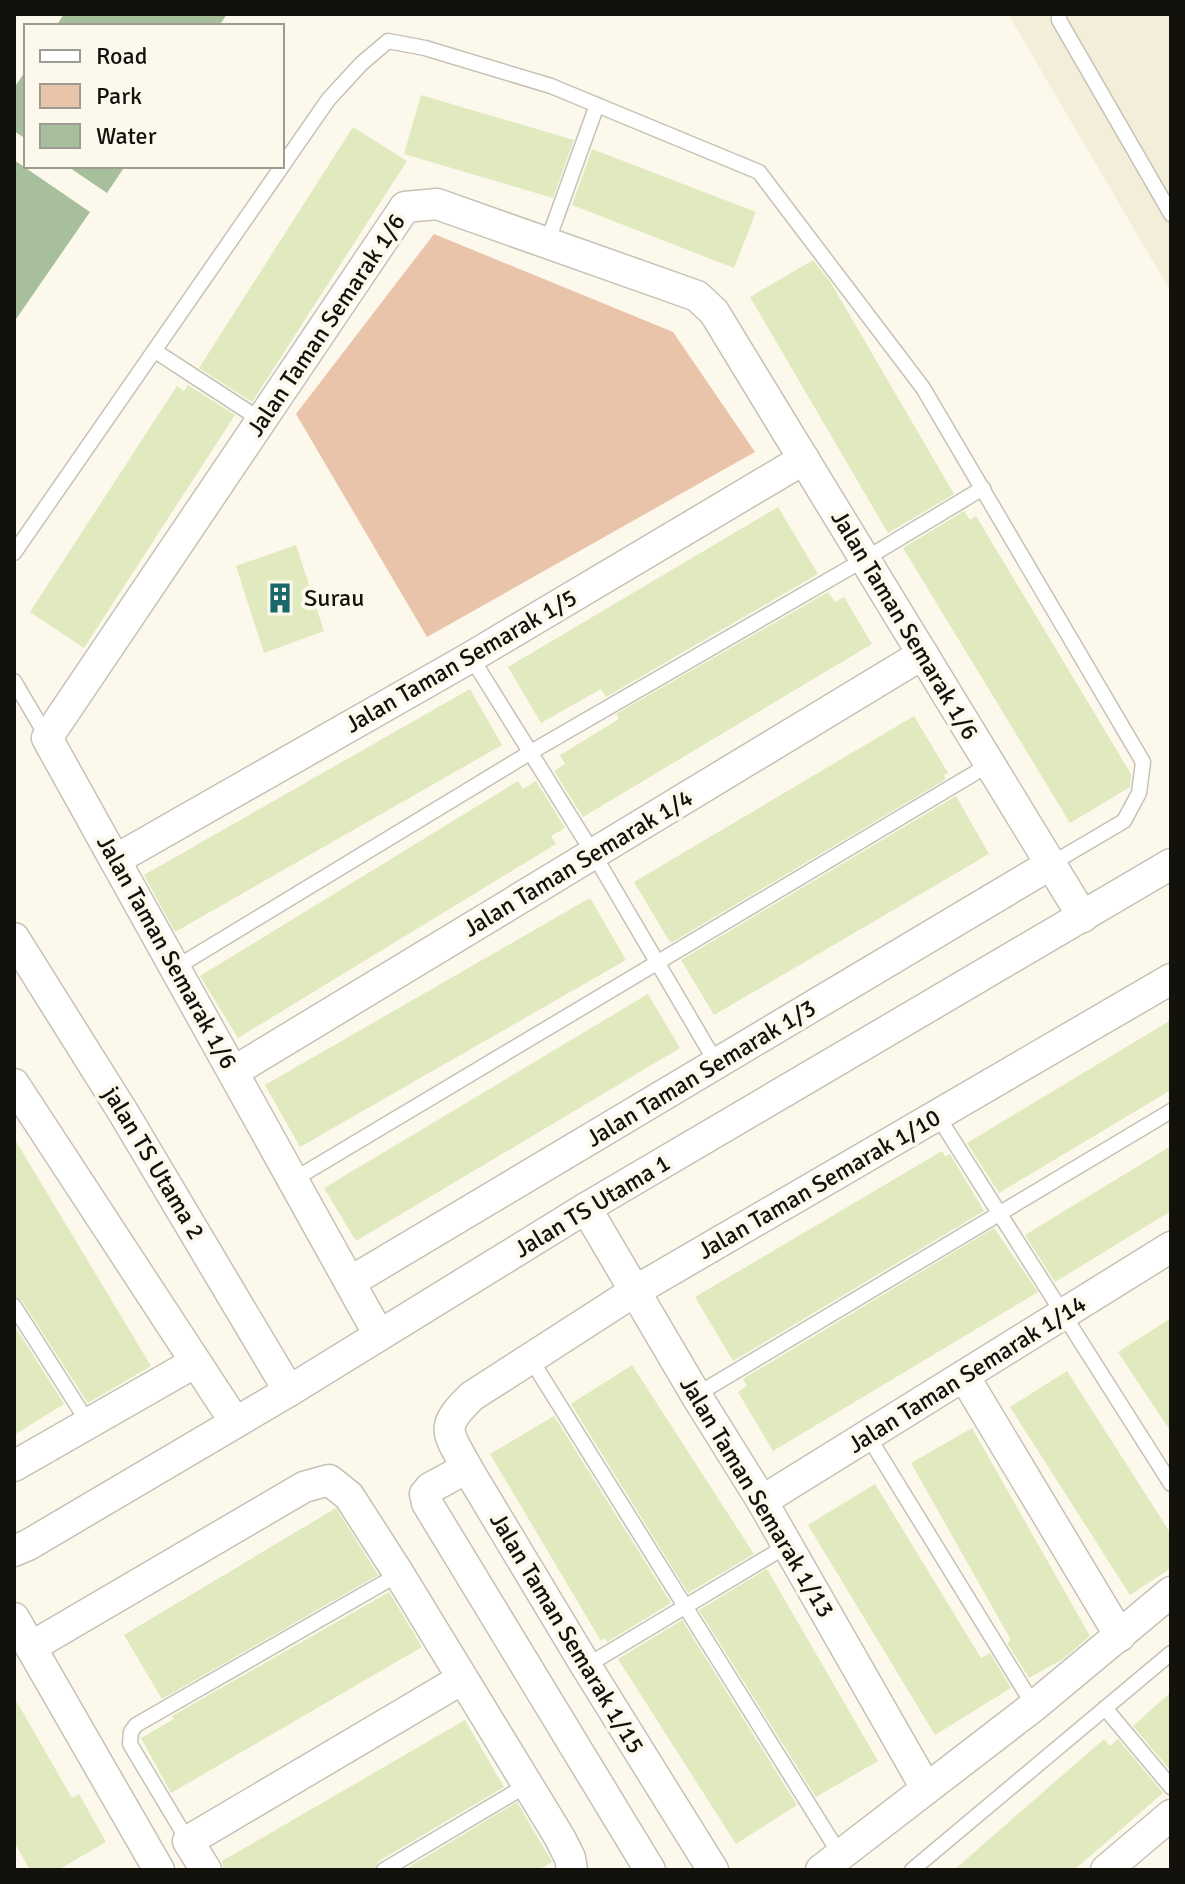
<svg xmlns="http://www.w3.org/2000/svg" width="1185" height="1884" font-family="Signika,sans-serif">
  <style>
    .built { fill: #f3eed9 }
    .green { fill: #e9c3aa }
    .water { fill: #a7bf9c }
    .building { fill: #e1e9bf }
    .lines { fill: none; stroke-linecap: round; stroke-linejoin: round }
    .service-casing { stroke: #c5c2b5; stroke-width: 17 }
    .minor-casing { stroke: #c5c2b5; stroke-width: 33 }
    .service { stroke: #fff; stroke-width: 14 }
    .minor { stroke: #fff; stroke-width: 30 }
    .labels { text-anchor: middle; dominant-baseline: central; stroke-width: 8; stroke-linejoin: round; paint-order: stroke }
    .street-label { font-size: 24px; fill: #12110c; stroke: #fcf9ec }
    .poi-label { font-size: 24px; fill: #12110c; stroke: #fcf9ec; text-anchor: start }
  </style>
  <rect width="100%" height="100%" fill="#fcf9ec"/>
  <path class="built" d="M1008,14H1171V292Z"/>
  <path class="green" d="M434,234L673,332L755,452L427,637L296,414Z"/>
  <g class="water">
    <path d="M64,14H227L219,26H56Z"/>
    <path d="M26,70V139L14,131V88Z"/>
    <path d="M14,160L90,212L14,322Z"/>
    <path d="M67,166H125L107,193Z"/>
  </g>
  <g class="building">
    <path d="M421,95L574,140L553,198L404,154Z"/>
    <path d="M353,127L407,161L252,402L199,368Z"/>
    <path d="M592,149L756,212L734,268L572,205Z"/>
    <path d="M813,260L831,283L954,494L888,533L750,297Z"/>
    <path d="M188,385L235,415L84,648L30,612L177,386L184,391Z"/>
    <path d="M778,507L818,574L606,697L601,689L541,723L508,667Z"/>
    <path d="M964,511L970,520L976,516L1131,774L1130,787L1070,823L903,548Z"/>
    <path d="M296,545L324,631L264,653L236,566Z"/>
    <path d="M828,592L835,602L844,597L872,644L583,817L554,771L565,764L560,755L619,719L616,714Z"/>
    <path d="M470,689L502,745L175,932L144,875Z"/>
    <path d="M914,716L948,773L944,775L946,779L671,943L668,939L634,882Z"/>
    <path d="M518,781L523,789L536,781L565,828L551,836L556,844L238,1038L200,976Z"/>
    <path d="M956,796L989,854L714,1015L681,960Z"/>
    <path d="M590,898L626,960L300,1147L265,1085Z"/>
    <path d="M648,994L680,1048L356,1241L324,1188Z"/>
    <path d="M1171,1020V1090L999,1193L967,1143Z"/>
    <path d="M14,1138L151,1366L88,1403L22,1301L14,1296Z"/>
    <path d="M1171,1146V1211L1055,1282L1025,1235Z"/>
    <path d="M942,1151L945,1156L950,1154L984,1211L733,1361L695,1297Z"/>
    <path d="M994,1228L1038,1292L773,1451L738,1392L747,1386L743,1379Z"/>
    <path d="M1171,1318V1432L1118,1352Z"/>
    <path d="M14,1325L64,1404L14,1435Z"/>
    <path d="M632,1365L754,1554L688,1593L571,1404Z"/>
    <path d="M1067,1371L1171,1534V1568L1130,1595L1010,1407Z"/>
    <path d="M554,1416L671,1603L607,1642L605,1638L601,1641L490,1454Z"/>
    <path d="M972,1428L1090,1636L1063,1659L1029,1678L1007,1643L1011,1640L911,1463Z"/>
    <path d="M875,1484L981,1658L990,1653L1011,1688L935,1735L808,1525Z"/>
    <path d="M336,1508L378,1575L162,1699L124,1635Z"/>
    <path d="M767,1569L878,1761L816,1797L699,1610Z"/>
    <path d="M389,1592L422,1647L171,1793L141,1738L174,1719L172,1716Z"/>
    <path d="M682,1620L797,1805L736,1844L618,1659Z"/>
    <path d="M1171,1692V1771L1133,1726Z"/>
    <path d="M14,1697L72,1798L79,1794L106,1842L58,1870H30L14,1842Z"/>
    <path d="M465,1720L504,1787L379,1861L374,1870H224L222,1861Z"/>
    <path d="M1104,1739L1110,1746L1118,1739L1163,1793L1074,1870H954Z"/>
    <path d="M517,1802L552,1862L538,1870H404Z"/>
  </g>
  <g class="lines">
    <g class="service-casing">
      <g id="service">
        <path d="M1059,14V20L1171,214"/>
        <path d="M547,243L597,105"/>
        <path d="M155,351L261,420"/>
        <path d="M14,553L328,100L361,64L388,41L425,48L551,86L759,172L923,388L1143,762L1139,793L1124,821L1051,864"/>
        <path d="M471,657L593,853L717,1064"/>
        <path d="M14,681L47,737"/>
        <path d="M175,968L531,752L865,559L983,488"/>
        <path d="M937,1115L1171,1484"/>
        <path d="M293,1180L990,764"/>
        <path d="M14,1306L89,1424"/>
        <path d="M530,1358L841,1856"/>
        <path d="M696,1395L1171,1111"/>
        <path d="M868,1436L1034,1706"/>
        <path d="M586,1666L788,1545"/>
        <path d="M1105,1708L1171,1787"/>
        <path d="M188,1841L130,1744L131,1732L136,1725L399,1574"/>
        <path d="M384,1870L527,1785"/>
        <path d="M912,1870L1171,1653"/>
      </g>
    </g>
    <g class="minor-casing">
      <g id="minor">
        <path d="M115,860L471,657L804,459"/>
        <path d="M14,938L123,1112L289,1391"/>
        <path d="M233,1072L923,654"/>
        <path d="M14,1084L235,1422"/>
        <path d="M586,1208L696,1395L762,1501L926,1788"/>
        <path d="M350,1282L1051,864"/>
        <path d="M379,1335L47,738L405,207L437,204L697,296L714,312L1083,917"/>
        <path d="M964,1376L1120,1636"/>
        <path d="M14,1466L194,1363"/>
        <path d="M467,1468L430,1488L425,1494L427,1503L650,1870"/>
        <path d="M762,1501L1171,1247"/>
        <path d="M14,1551L28,1545L289,1391L586,1208L1171,864"/>
        <path d="M14,1618L159,1870"/>
        <path d="M31,1647L304,1487L329,1480L349,1496L399,1574L560,1838L570,1858L572,1870"/>
        <path d="M206,1870L188,1841L462,1679"/>
        <path d="M713,1870L586,1666L467,1468C447,1431 439,1428 472,1396L635,1291L1171,979"/>
        <path d="M821,1870L1034,1706L1171,1592"/>
        <path d="M1106,1870L1171,1815"/>
      </g>
    </g>
    <use href="#service" class="service"/>
    <use href="#minor" class="minor"/>
  </g>
  <defs>
    <g id="building-bare" transform="scale(2.4)"><path d="M-4-6H4V6H1V3H-1V6H-4ZM-2.5-4.3h1.7v1.8h-1.7ZM.8-4.3h1.7v1.8H.8ZM-2.5-1h1.7V.8h-1.7ZM.8-1h1.7V.8H.8Z" fill="#1a6869" stroke="#fcf9ec" stroke-width="2.5" paint-order="stroke"/></g>
  </defs>
  <g fill-rule="evenodd">
    <use href="#building-bare" x="280" y="598"/>
  </g>
  <g class="labels">
    <g class="street-label">
      <text transform="translate(326 325) rotate(-56)">Jalan Taman Semarak 1/6</text>
      <text transform="translate(905 625) rotate(59)">Jalan Taman Semarak 1/6</text>
      <text transform="translate(461 661) rotate(-30)">Jalan Taman Semarak 1/5</text>
      <text transform="translate(578 863) rotate(-31)">Jalan Taman Semarak 1/4</text>
      <text transform="translate(167 952) rotate(61)">Jalan Taman Semarak 1/6</text>
      <text transform="translate(701 1073) rotate(-31)">Jalan Taman Semarak 1/3</text>
      <text transform="translate(154 1163) rotate(59)">jalan TS Utama 2</text>
      <text transform="translate(819 1184) rotate(-30)">Jalan Taman Semarak 1/10</text>
      <text transform="translate(592 1206) rotate(-31)">Jalan TS Utama 1</text>
      <text transform="translate(967 1374) rotate(-32)">Jalan Taman Semarak 1/14</text>
      <text transform="translate(757 1497) rotate(59)">Jalan Taman Semarak 1/13</text>
      <text transform="translate(567 1633) rotate(59)">Jalan Taman Semarak 1/15</text>
    </g>
    <g class="poi-label">
      <text x="304" y="598">Surau</text>
    </g>
  </g>
  <rect width="1185" height="1884" fill="none" stroke="#12110c" stroke-width="32"/>
  <rect x="24" y="24" width="260" height="144" fill="#fcf9ec" stroke="#9e9c92" stroke-width="2"/>
  <rect x="40" y="50" width="40" height="12" fill="#ffffff" stroke="#9e9c92" stroke-width="2"/>
  <text x="96" y="64" font-size="24" fill="#12110c">Road</text>
  <rect x="40" y="84" width="40" height="24" fill="#e9c3aa" stroke="#9e9c92" stroke-width="2"/>
  <text x="96" y="104" font-size="24" fill="#12110c">Park</text>
  <rect x="40" y="124" width="40" height="24" fill="#a7bf9c" stroke="#9e9c92" stroke-width="2"/>
  <text x="96" y="144" font-size="24" fill="#12110c">Water</text>
</svg>
